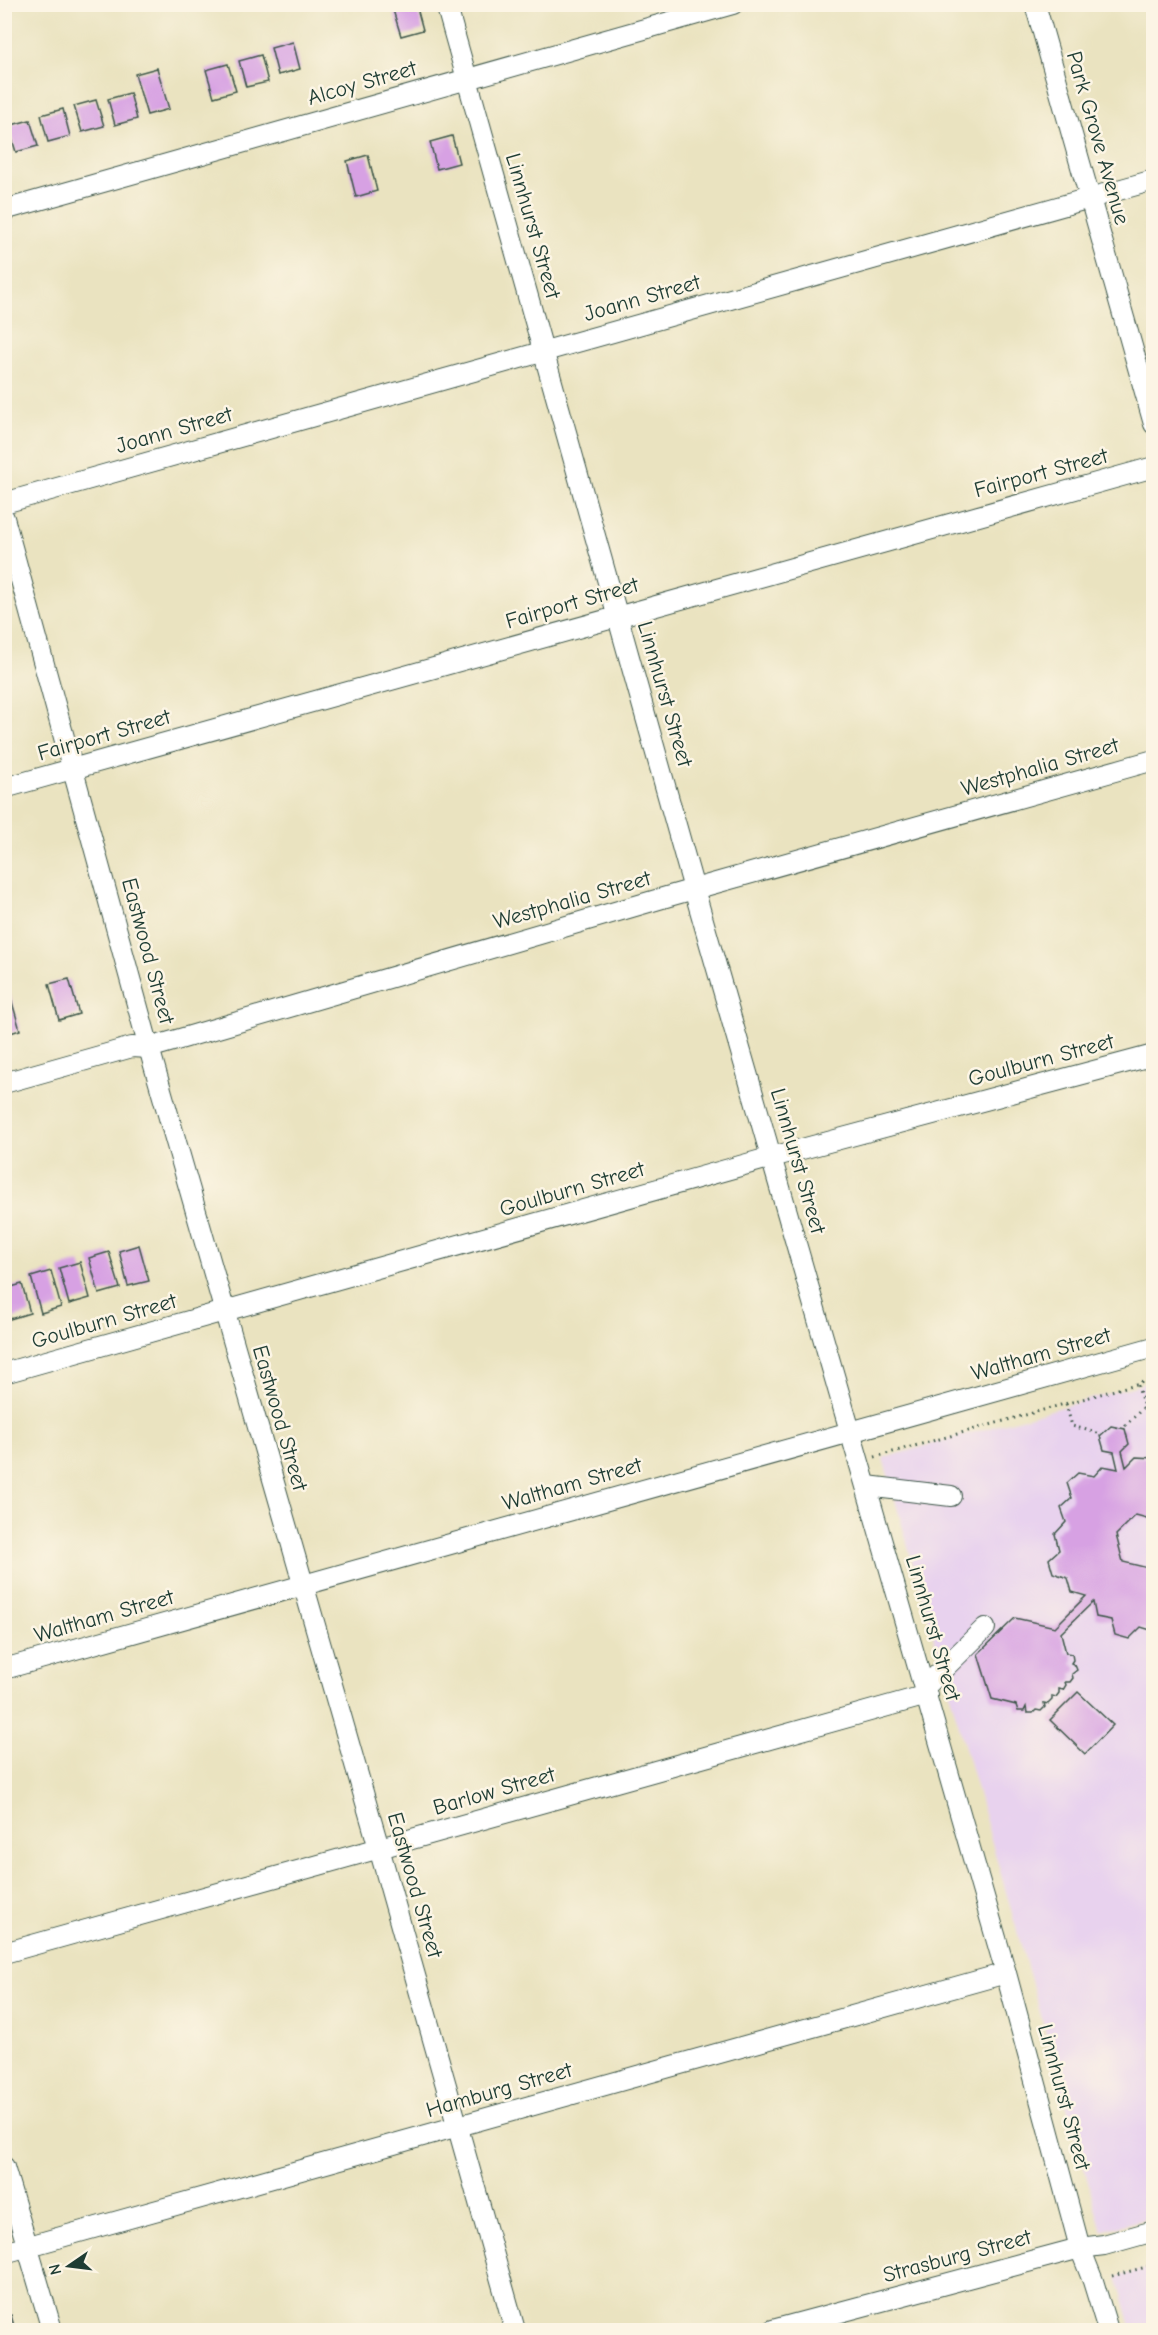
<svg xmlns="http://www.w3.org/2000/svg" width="1158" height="2335" font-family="'Comic Neue',sans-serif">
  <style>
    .built { fill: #e8d2ee }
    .building { fill: #d7a1e3 }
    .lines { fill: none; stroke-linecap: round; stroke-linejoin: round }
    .minor-casing { stroke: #3d5649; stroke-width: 22 }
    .path { stroke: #3d5649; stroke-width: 3; stroke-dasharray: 1.5 4.5; stroke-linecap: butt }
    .minor { stroke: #fff; stroke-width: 20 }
    .labels { text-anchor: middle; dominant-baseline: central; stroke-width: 5; stroke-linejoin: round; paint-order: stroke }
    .street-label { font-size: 22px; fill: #1f3d34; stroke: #fcf5e5 }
  </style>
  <rect width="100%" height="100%" fill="#fcf5e5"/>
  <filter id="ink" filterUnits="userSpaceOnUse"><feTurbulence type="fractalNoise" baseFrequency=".0167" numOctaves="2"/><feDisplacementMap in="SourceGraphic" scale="12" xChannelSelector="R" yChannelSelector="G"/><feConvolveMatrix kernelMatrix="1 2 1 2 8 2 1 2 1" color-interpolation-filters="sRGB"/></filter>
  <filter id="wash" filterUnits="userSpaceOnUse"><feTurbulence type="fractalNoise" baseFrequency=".008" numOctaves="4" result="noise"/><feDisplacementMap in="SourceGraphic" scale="24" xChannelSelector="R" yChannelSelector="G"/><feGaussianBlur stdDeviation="1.35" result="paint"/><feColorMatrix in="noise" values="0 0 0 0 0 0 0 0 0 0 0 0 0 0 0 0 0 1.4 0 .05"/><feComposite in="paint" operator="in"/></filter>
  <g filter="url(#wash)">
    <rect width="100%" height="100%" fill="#eae3c0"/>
    <g class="built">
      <path d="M1153,1381V2217L1102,2231L883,1458Z"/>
      <path d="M1153,2267V2330H1132L1117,2277Z"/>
    </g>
    <g id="blocks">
      <g class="building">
        <path d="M412,4H416L423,30L401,36L393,10Z"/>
        <path d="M293,42L300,69L278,75L271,48Z"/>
        <path d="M261,55L268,82L246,87L239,61Z"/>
        <path d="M228,64L236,91L214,97L206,70Z"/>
        <path d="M157,68L169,109L147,115L135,74Z"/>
        <path d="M130,93L137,119L115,125L108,99Z"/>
        <path d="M96,100L104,126L82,132L74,106Z"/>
        <path d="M63,109L70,136L48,142L41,115Z"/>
        <path d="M30,120L38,146L16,152L8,126Z"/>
        <path d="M452,136L459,163L437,169L430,142Z"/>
        <path d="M368,155L377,191L356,197L347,161Z"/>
        <path d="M69,979L79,1014L59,1020L49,984Z"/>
        <path d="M10,995L20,1030L4,1035V996Z"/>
        <path d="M139,1245L149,1281L128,1286L119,1251Z"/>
        <path d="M109,1252L120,1288L99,1294L89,1258Z"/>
        <path d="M80,1262L90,1298L69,1304L59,1268Z"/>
        <path d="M51,1271L61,1307L41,1313L31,1277Z"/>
        <path d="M22,1284L30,1313L10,1319L4,1289Z"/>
        <path d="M1111,1426L1125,1429L1129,1444L1122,1451L1126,1467L1136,1457L1154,1458V1520L1136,1515L1116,1535L1123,1562L1152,1569L1154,1567V1631L1141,1627L1129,1639L1115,1635L1111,1620L1096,1617L1093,1602L1061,1633L1066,1653L1072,1654L1073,1660L1071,1663L1075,1665L1077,1670L1072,1674L1073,1678L1070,1682H1065L1066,1685L1063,1690L1059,1689V1693L1056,1697L1052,1696V1700L1048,1704L1044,1703L1045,1707L1041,1711L1036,1710L1033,1713H1027L1026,1707L1024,1711H1018L1016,1705L992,1699L978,1654L1015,1618L1055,1627L1086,1596L1072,1592L1068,1578L1053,1573L1049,1559L1059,1550L1055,1534L1066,1522L1061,1508L1072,1498L1067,1483L1078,1473L1094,1476L1103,1466L1118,1469L1114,1452L1104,1450L1100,1436Z"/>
        <path d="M1078,1692L1113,1725L1085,1754L1050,1720Z"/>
        <path d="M11,2315L15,2330H4V2316Z"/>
      </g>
    </g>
  </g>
  <g filter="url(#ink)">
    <use href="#blocks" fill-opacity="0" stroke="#3d5649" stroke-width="1.5"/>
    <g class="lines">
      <g class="minor-casing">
        <g id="minor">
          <path d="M446,4L694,889L1006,1973L1080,2248L1093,2281L1108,2330"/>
          <path d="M1035,4L1154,424"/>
          <path d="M4,210L733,4"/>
          <path d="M4,503L1154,180"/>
          <path d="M4,518L149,1048L379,1848L515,2330"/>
          <path d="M4,788L1154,467"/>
          <path d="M4,1083L132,1047L149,1048L673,895L1154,760"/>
          <path d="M4,1373L772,1157L1154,1055"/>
          <path d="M867,1486L951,1496"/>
          <path d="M4,1669L1154,1347"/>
          <path d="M925,1687L985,1628"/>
          <path d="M4,1953L927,1695"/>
          <path d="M4,2167L52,2330"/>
          <path d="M4,2253L1006,1973"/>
          <path d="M773,2330L1080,2248L1104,2245L1154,2231"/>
        </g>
      </g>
      <g class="path">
        <path d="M1066,1404L1072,1426L1098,1433"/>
        <path d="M1125,1426L1144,1407L1137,1383"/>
        <path d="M875,1457L1154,1379"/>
        <path d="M1112,2276L1154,2265"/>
      </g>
      <use href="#minor" class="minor"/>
    </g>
  </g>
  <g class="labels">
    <g class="street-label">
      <text transform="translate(362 83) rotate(-16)">Alcoy Street</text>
      <text transform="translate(1098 138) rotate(74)">Park Grove Avenue</text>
      <text transform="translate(533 226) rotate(74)">Linnhurst Street</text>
      <text transform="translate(642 298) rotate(-16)">Joann Street</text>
      <text transform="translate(174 430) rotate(-16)">Joann Street</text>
      <text transform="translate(1041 473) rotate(-15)">Fairport Street</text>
      <text transform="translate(572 603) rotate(-16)">Fairport Street</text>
      <text transform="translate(665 694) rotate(74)">Linnhurst Street</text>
      <text transform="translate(104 735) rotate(-16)">Fairport Street</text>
      <text transform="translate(1040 767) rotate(-16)">Westphalia Street</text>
      <text transform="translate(572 900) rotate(-16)">Westphalia Street</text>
      <text transform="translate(148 951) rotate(75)">Eastwood Street</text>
      <text transform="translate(1041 1060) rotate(-15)">Goulburn Street</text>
      <text transform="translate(798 1161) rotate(74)">Linnhurst Street</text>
      <text transform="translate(572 1189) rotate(-16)">Goulburn Street</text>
      <text transform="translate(104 1321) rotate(-16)">Goulburn Street</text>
      <text transform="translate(1041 1354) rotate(-16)">Waltham Street</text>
      <text transform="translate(280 1418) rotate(74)">Eastwood Street</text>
      <text transform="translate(572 1484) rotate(-16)">Waltham Street</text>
      <text transform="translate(104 1616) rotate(-16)">Waltham Street</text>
      <text transform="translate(933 1628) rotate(74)">Linnhurst Street</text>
      <text transform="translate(494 1791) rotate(-16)">Barlow Street</text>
      <text transform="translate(415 1885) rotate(74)">Eastwood Street</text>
      <text transform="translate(499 2090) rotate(-16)">Hamburg Street</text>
      <text transform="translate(1064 2097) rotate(75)">Linnhurst Street</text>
      <text transform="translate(957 2256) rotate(-15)">Strasburg Street</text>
    </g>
  </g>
  <rect width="1158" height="2335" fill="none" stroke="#fcf5e5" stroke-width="24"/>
  <g transform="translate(69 2266) rotate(256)" stroke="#fcf5e5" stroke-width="4.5" paint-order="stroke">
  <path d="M0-4.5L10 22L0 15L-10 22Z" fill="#1f3d34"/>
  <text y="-9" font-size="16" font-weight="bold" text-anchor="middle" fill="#1f3d34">N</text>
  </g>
</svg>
